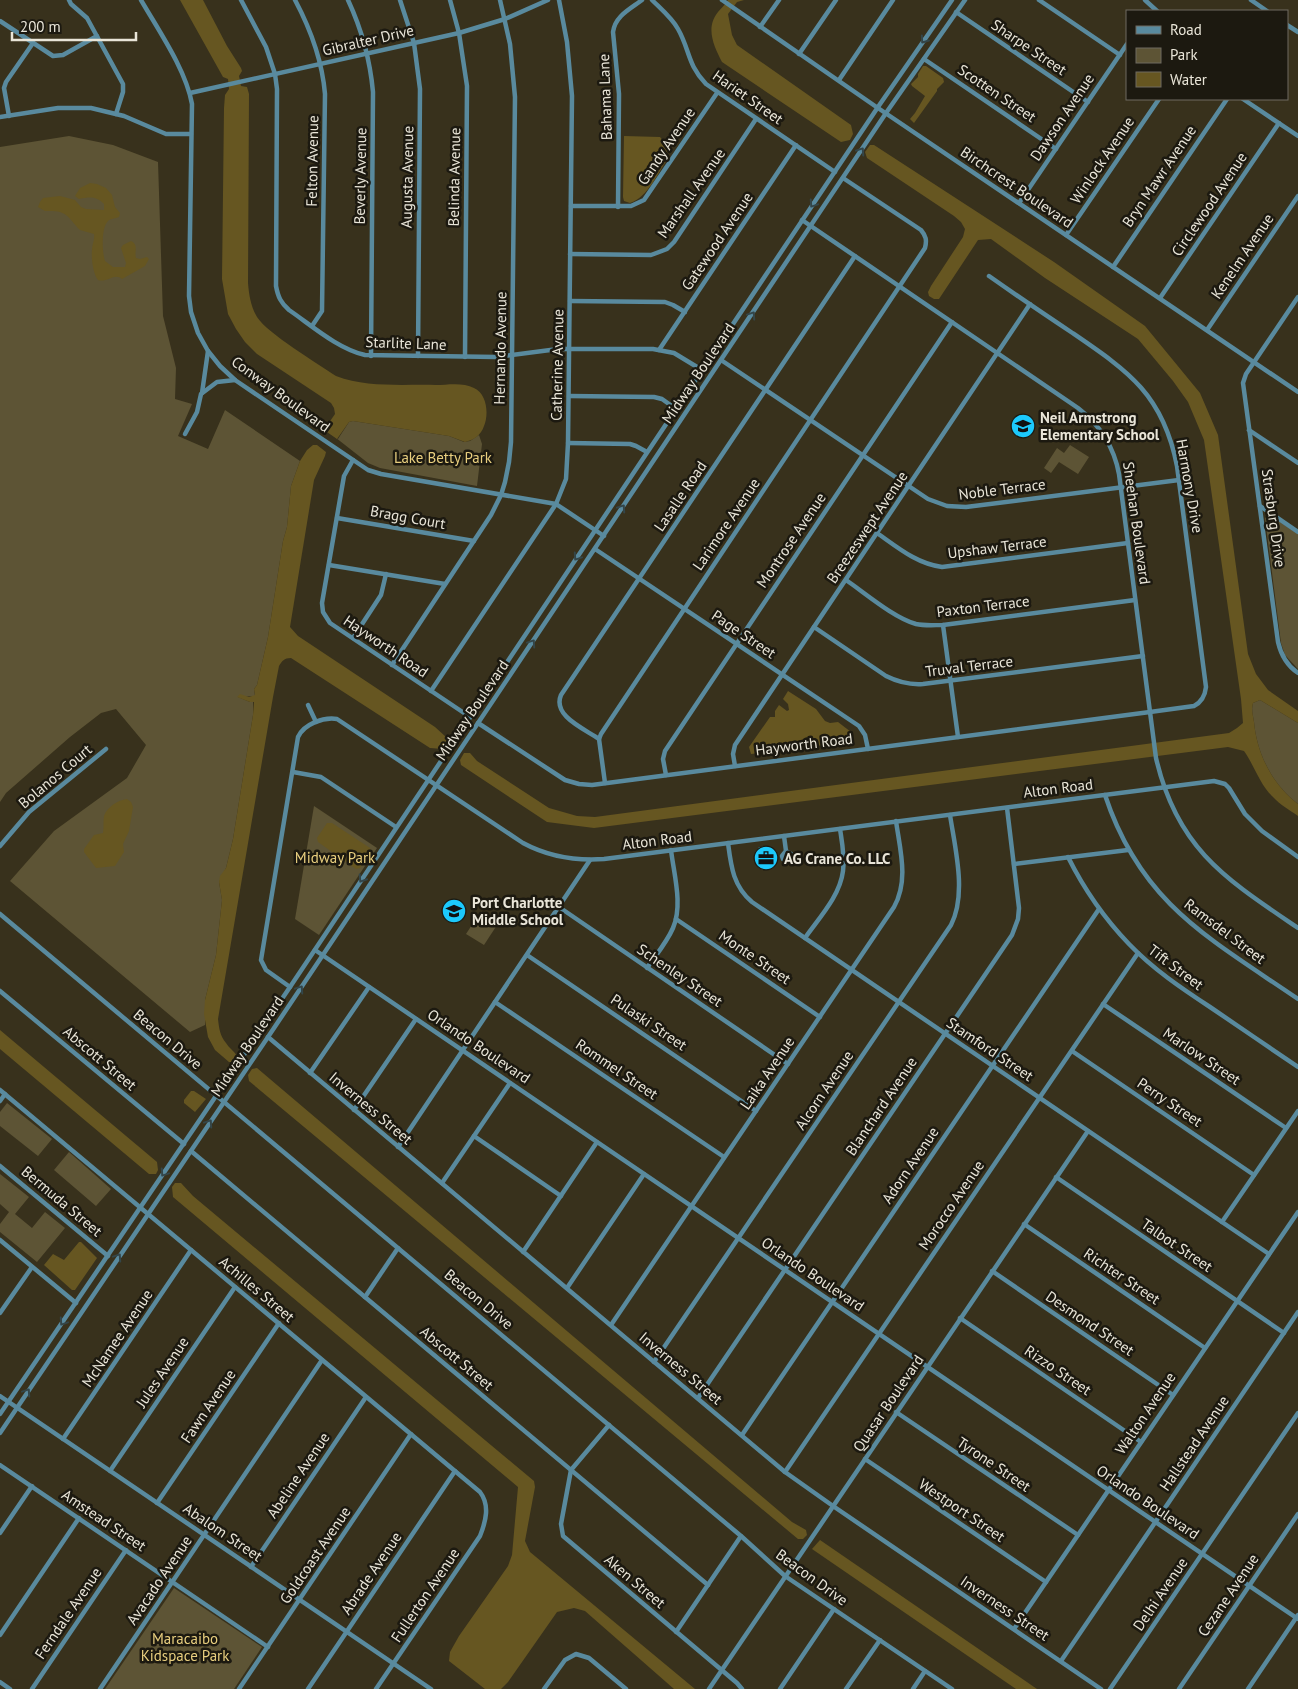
<svg xmlns="http://www.w3.org/2000/svg" width="1298" height="1689" font-family="'PT Sans',sans-serif">
  <style>
    .green { fill: #5d5435 }
    .water { fill: #665621 }
    .lines { fill: none; stroke-linecap: round; stroke-linejoin: round }
    .minor { stroke: #598a9e; stroke-width: 4.5 }
    .oneway { stroke: #344649 }
    .labels { text-anchor: middle; dominant-baseline: central; stroke-width: 5; stroke-linejoin: round; paint-order: stroke }
    .street-label { font-size: 15px; fill: #e9e5d8; stroke: #1c1910 }
    .poi-label { font-size: 15px; font-weight: bold; fill: #e9e5d8; stroke: #1c1910; text-anchor: start }
    .park-label { font-size: 15px; fill: #e9cf7f; stroke: #1c1910 }
  </style>
  <rect width="100%" height="100%" fill="#38311c"/>
  <g class="green">
    <path d="M69,136L113,145L158,162L163,316L176,368L175,399L192,404L178,436L208,449L225,410L300,461L291,486L287,527L283,541L268,637L257,685L254,689L255,696L238,697L250,702H253V715L233,839L226,868L219,882L222,900L216,955L205,1000V1025L190,1032L10,881L54,831L127,778L146,745L116,709L101,713L70,737L6,793L0,802V147Z"/>
    <path d="M353,421L449,436L464,442L470,441L479,435L482,444L477,486L380,468L368,463L331,434L338,439L349,422Z"/>
    <path d="M1070,445L1089,457L1078,474L1059,462L1051,473L1044,468L1057,448L1064,453Z"/>
    <path d="M1268,516H1271L1298,534V669L1285,655L1281,643L1265,518Z"/>
    <path d="M1260,700L1298,723V804C1272,784 1257,754 1254,722C1253,715 1251,710 1253,703Z"/>
    <path d="M314,806L377,848L319,935L295,919Z"/>
    <path d="M481,911L499,922L484,945L466,934Z"/>
    <path d="M7,1103L52,1139L38,1156L0,1126V1112Z"/>
    <path d="M69,1152L111,1189L96,1206L54,1170Z"/>
    <path d="M0,1174L29,1197L15,1214L32,1228L45,1212L65,1228L37,1262L0,1232V1224L9,1212L0,1204Z"/>
    <path d="M174,1588L262,1647L234,1689H105Z"/>
  </g>
  <g class="water">
    <path d="M180,0H203L227,46L241,68L242,71L239,76L241,86L247,87L249,94L248,283C249,295 251,307 257,317C268,334 317,363 336,376C367,388 403,384 436,385C447,385 463,382 474,388C487,394 489,414 484,426C481,435 474,440 465,442L449,436L353,421L349,422L337,439L324,430L335,414L334,408L331,403L257,354L245,342L236,329L228,314L222,279L224,108L225,95L229,89L228,79L223,77Z"/>
    <path d="M728,0H744L737,2L728,14L732,35L737,45L851,125L853,134L850,140L841,142L722,62C714,46 705,28 718,12C721,8 725,5 728,0Z"/>
    <path d="M923,66H926L943,78L944,82L937,89V91L914,123L910,119L915,113L925,96L912,86L911,84L918,77V74Z"/>
    <path d="M624,136L660,137L669,148L667,152L668,158C658,173 648,197 630,203L624,201L623,197Z"/>
    <path d="M870,145H874L1054,262L1145,326L1200,393L1218,435L1248,654L1256,674L1268,690L1298,711V723L1260,700L1253,703C1251,710 1253,715 1254,722C1257,754 1272,784 1298,804V816C1290,810 1280,805 1273,797C1260,785 1254,765 1244,751L1228,747L594,828L547,822L461,765L460,760L464,753H470L477,761L549,808L577,816L595,817L1229,733L1237,728L1243,723L1241,699L1204,440L1188,402L1173,381L1138,339L1045,278L991,239L978,240L939,299H934L929,296L928,292L931,286L963,237L965,229L961,222L954,216L867,158L865,152Z"/>
    <path d="M90,183L97,184L106,188L112,195L115,207L120,213L119,217C115,219 111,218 108,221C101,228 102,252 105,261L113,267H125L126,263L121,248L123,245L131,241C139,245 134,251 136,258L140,259L147,257L149,259L145,266L122,279C115,272 107,283 98,280C93,274 91,257 92,250C92,244 95,240 94,234L80,230C66,215 67,210 45,211L38,207L40,202L43,198L60,196L75,200L81,207L86,209L104,210V204C96,196 90,197 79,199L75,196L80,188Z"/>
    <path d="M313,445H317L326,452L325,456L314,480L290,627L298,636L435,727L446,737L447,742L443,749L430,748L291,658C284,658 282,661 279,666L273,697L218,1019C219,1028 220,1036 226,1043C229,1048 234,1051 237,1056L233,1062H229L215,1050L208,1037L204,1014L205,1000L216,955L222,900L219,882L220,876L226,868L233,839L253,715L254,702H250L237,697L240,694L249,697L255,695L254,689L257,685L268,637L283,541L287,527L291,486L300,461L307,450Z"/>
    <path d="M788,691L816,709L825,721L830,723L838,722L851,732L853,736L852,740L848,742L751,754L749,747L770,717H775V711L779,705L787,711L789,710L788,704L783,699Z"/>
    <path d="M127,799L131,802L133,807L129,831L123,844L124,852L115,866L96,868L84,852V849L94,835L103,833C104,828 103,822 104,816C107,807 118,800 127,799Z"/>
    <path d="M327,823H332L370,848L371,851L360,868L356,869L318,842L317,838Z"/>
    <path d="M0,1030L157,1162L158,1170L156,1174H149L0,1049Z"/>
    <path d="M257,1068L792,1522L806,1530L807,1535L803,1539H798L249,1081L248,1075L252,1069Z"/>
    <path d="M191,1091H194L206,1099L195,1112L184,1103V1100Z"/>
    <path d="M175,1183H181L193,1196L534,1481L535,1487L525,1541L530,1552L695,1689H674L585,1611L574,1608L557,1612L508,1682L501,1689H485L449,1661L450,1652L459,1636L508,1566L512,1555L518,1487L173,1197L172,1187Z"/>
    <path d="M79,1242H81L97,1258L75,1290H72L44,1265L53,1254L64,1260Z"/>
    <path d="M820,1540L1037,1689H1016L812,1549Z"/>
  </g>
  <g class="lines">
    <g class="minor">
      <path d="M69,0L71,4L87,18L123,84V92L116,114"/>
      <path d="M141,0C159,31 186,70 192,104L189,296L191,312L198,333L208,351L220,366L235,380L368,470L381,474L556,504L604,536"/>
      <path d="M241,0L266,47L275,74L277,89L276,286C278,297 281,303 289,310C311,325 338,349 365,355L496,357L558,349H653L674,353L702,370"/>
      <path d="M295,0C311,30 322,59 325,94L322,311L312,326"/>
      <path d="M348,0C362,30 370,59 373,92L371,356"/>
      <path d="M400,0L414,43L420,89L418,356"/>
      <path d="M450,0L459,33L467,86L465,357"/>
      <path d="M652,0C661,9 672,18 678,29C690,50 687,64 706,84L835,172"/>
      <path d="M722,0L875,106L1298,392"/>
      <path d="M1039,0L1120,55"/>
      <path d="M1145,0L1157,11"/>
      <path d="M1251,0L1267,11"/>
      <path d="M956,12L1088,102"/>
      <path d="M0,21L53,56L63,55L97,36"/>
      <path d="M1287,25L1298,32"/>
      <path d="M760,27L779,0"/>
      <path d="M799,54L836,0"/>
      <path d="M924,59L1056,149"/>
      <path d="M839,80L893,0"/>
      <path d="M190,93L459,33L505,19L548,0"/>
      <path d="M1243,99L1298,136"/>
      <path d="M9,116L4,88L6,82L33,43"/>
      <path d="M0,117L58,108H91L124,116L166,134H191"/>
      <path d="M1019,203L1127,44"/>
      <path d="M571,206H631L644,200L717,93"/>
      <path d="M618,207L619,94L613,32C615,16 630,9 642,0"/>
      <path d="M802,220L1078,408C1100,425 1114,447 1119,474L1156,758C1177,849 1226,879 1298,928"/>
      <path d="M1066,235L1159,99"/>
      <path d="M570,254L651,255L667,249L674,242L756,119"/>
      <path d="M1113,267L1227,99"/>
      <path d="M1298,297L1246,374L1243,383L1278,642C1281,655 1286,665 1298,673"/>
      <path d="M1160,298L1279,123"/>
      <path d="M570,301L665,302L673,305L685,312"/>
      <path d="M1207,330L1298,196"/>
      <path d="M659,350L796,145"/>
      <path d="M721,360L928,499L947,506L966,507L1179,480"/>
      <path d="M202,393L208,351"/>
      <path d="M569,396L654,397L662,399L676,409"/>
      <path d="M1249,430L1298,463"/>
      <path d="M185,434L197,412L201,394L217,382L235,380"/>
      <path d="M568,443L630,444L636,446L647,452"/>
      <path d="M353,460L344,476L322,603L323,612L330,623L470,717"/>
      <path d="M1260,506L1298,532"/>
      <path d="M337,518L474,541"/>
      <path d="M877,533C897,547 917,564 942,567L1128,543"/>
      <path d="M595,549L859,726L865,735L868,749"/>
      <path d="M329,565L445,584"/>
      <path d="M846,580C865,593 894,618 916,624C925,626 934,625 943,625L1135,600"/>
      <path d="M943,625L958,737"/>
      <path d="M814,627L886,676C898,682 909,685 923,684L1143,656"/>
      <path d="M353,638L381,595L386,574"/>
      <path d="M392,665L491,515L501,495L505,482L509,462L511,442L515,97L510,44L500,0"/>
      <path d="M431,691L556,504L566,479L568,443L572,96L567,42L559,0"/>
      <path d="M308,705L316,722"/>
      <path d="M478,723L565,780L579,784L592,785L1150,712L1194,706C1202,702 1205,696 1206,687L1177,466C1163,394 1128,371 1071,332C1044,314 1016,295 989,276"/>
      <path d="M599,739C585,729 552,716 561,695L855,256"/>
      <path d="M735,766L733,754L735,745L1030,304"/>
      <path d="M293,772L321,777L396,827"/>
      <path d="M666,775L663,759L665,751L952,322"/>
      <path d="M605,783L599,739L601,734L925,248C927,240 926,236 921,230L843,178"/>
      <path d="M1105,795C1141,904 1209,938 1298,999"/>
      <path d="M784,836L786,851L782,856L783,859L788,862L792,858L791,854L786,851"/>
      <path d="M728,843C731,866 733,886 752,902L1269,1254"/>
      <path d="M0,846L29,812L106,749"/>
      <path d="M1068,857C1084,889 1104,918 1129,944C1153,969 1181,988 1210,1007C1239,1027 1269,1047 1298,1067"/>
      <path d="M1014,864L1128,850"/>
      <path d="M559,907L788,1064"/>
      <path d="M0,914L741,1536L785,1576L952,1689"/>
      <path d="M676,919L820,1017"/>
      <path d="M805,938C819,918 840,896 843,871C845,857 842,842 840,829"/>
      <path d="M315,950L1298,1619"/>
      <path d="M527,955L756,1111"/>
      <path d="M647,968C656,955 667,942 673,928C683,905 674,875 671,850"/>
      <path d="M290,987L266,970L261,960L298,737C304,724 323,717 337,719L523,843C549,857 575,861 604,859L1214,781L1225,784L1229,788L1245,814L1262,831L1298,857"/>
      <path d="M0,991L184,1144"/>
      <path d="M495,1002L724,1157"/>
      <path d="M1103,1004L1286,1128"/>
      <path d="M268,1037L785,1472L833,1506L1101,1689"/>
      <path d="M1072,1051L1254,1175"/>
      <path d="M310,1073L369,987"/>
      <path d="M0,1090L480,1492C490,1505 486,1521 480,1536L376,1689"/>
      <path d="M0,1101L5,1094"/>
      <path d="M354,1110L416,1019"/>
      <path d="M474,1136L561,1196"/>
      <path d="M398,1147L590,860"/>
      <path d="M191,1151L708,1585"/>
      <path d="M0,1166L108,1256"/>
      <path d="M1056,1177L1284,1333"/>
      <path d="M442,1183L510,1083"/>
      <path d="M1222,1222L1298,1111"/>
      <path d="M1024,1224L1205,1348"/>
      <path d="M0,1240L76,1303"/>
      <path d="M523,1252L597,1142"/>
      <path d="M992,1271L1173,1395"/>
      <path d="M567,1288L644,1174"/>
      <path d="M365,1297L398,1248"/>
      <path d="M0,1313L32,1267"/>
      <path d="M960,1318L1141,1442"/>
      <path d="M611,1325L894,907C909,880 900,850 896,821"/>
      <path d="M654,1362L951,925C967,894 955,848 950,815"/>
      <path d="M0,1396L431,1689"/>
      <path d="M698,1398L1012,935L1018,919L1019,908L1007,808"/>
      <path d="M896,1412L1078,1535"/>
      <path d="M0,1414L290,987L878,107L952,0"/>
      <path d="M609,1425L571,1470L561,1524L563,1536L737,1683L742,1689"/>
      <path d="M0,1433L268,1037L886,113L965,0"/>
      <path d="M742,1435L1099,909"/>
      <path d="M63,1439L191,1250"/>
      <path d="M865,1459L1046,1582"/>
      <path d="M0,1465L268,1647"/>
      <path d="M110,1471L235,1287"/>
      <path d="M785,1472L1138,953"/>
      <path d="M157,1503L279,1323"/>
      <path d="M0,1533L32,1486"/>
      <path d="M251,1567L366,1397"/>
      <path d="M1014,1629L1298,1212"/>
      <path d="M676,1632L741,1536"/>
      <path d="M0,1635L79,1518"/>
      <path d="M1061,1661L1298,1312"/>
      <path d="M0,1682L10,1689"/>
      <path d="M32,1689L126,1550"/>
      <path d="M100,1689L322,1360"/>
      <path d="M239,1689L411,1434"/>
      <path d="M308,1689L455,1471"/>
      <path d="M544,1689L565,1660L576,1654L589,1658L626,1689"/>
      <path d="M709,1689L1088,1131"/>
      <path d="M780,1689L834,1609"/>
      <path d="M846,1689L880,1640"/>
      <path d="M913,1689L925,1671"/>
      <path d="M1110,1689L1298,1413"/>
      <path d="M1179,1689L1298,1514"/>
      <path d="M1248,1689L1298,1615"/>
    </g>
  </g>
  <defs><path id="oneway-chevron" d="M-2-3.5L2.5 0L-2 3.5" fill="none" stroke-width="1.6" stroke-linecap="round" stroke-linejoin="round" transform="scale(1.25)"/></defs>
  <g class="oneway">
    <use href="#oneway-chevron" transform="translate(924 40) rotate(125)"/>
    <use href="#oneway-chevron" transform="translate(861 151) rotate(-56)"/>
    <use href="#oneway-chevron" transform="translate(813 204) rotate(124)"/>
    <use href="#oneway-chevron" transform="translate(752 315) rotate(-56)"/>
    <use href="#oneway-chevron" transform="translate(622 508) rotate(-56)"/>
    <use href="#oneway-chevron" transform="translate(577 557) rotate(124)"/>
    <use href="#oneway-chevron" transform="translate(532 643) rotate(-56)"/>
    <use href="#oneway-chevron" transform="translate(362 879) rotate(123)"/>
    <use href="#oneway-chevron" transform="translate(300 989) rotate(-56)"/>
    <use href="#oneway-chevron" transform="translate(209 1123) rotate(-56)"/>
    <use href="#oneway-chevron" transform="translate(164 1173) rotate(124)"/>
    <use href="#oneway-chevron" transform="translate(118 1257) rotate(-56)"/>
    <use href="#oneway-chevron" transform="translate(63 1322) rotate(124)"/>
    <use href="#oneway-chevron" transform="translate(27 1392) rotate(-56)"/>
  </g>
  <defs>
    <g id="school-disc" transform="scale(1.25)"><circle r="9.5" fill="#1cc9fc" stroke="#1c1910"/><path d="M0-5L7-2L0 1L-7-2ZM-4 1L0 2.5L4 1V4Q0 6-4 4Z" fill="#111"/></g>
    <g id="office-disc" transform="scale(1.25)"><circle r="9.5" fill="#1cc9fc" stroke="#1c1910"/><path d="M-6-3h4V-5.5h4V-3h4V5H-6ZM-1-4.5V-3h2v-1.5ZM-6 0V1H6V0Z" fill="#111"/></g>
  </defs>
  <g fill-rule="evenodd">
    <use href="#school-disc" x="1023" y="426"/>
    <use href="#office-disc" x="766" y="858"/>
    <use href="#school-disc" x="454" y="911"/>
  </g>
  <g class="labels">
    <g class="street-label">
      <text transform="translate(368 40) rotate(-13)">Gibralter Drive</text>
      <text transform="translate(1029 47) rotate(34)">Sharpe Street</text>
      <text transform="translate(997 93) rotate(34)">Scotten Street</text>
      <text transform="translate(605 97) rotate(-92)">Bahama Lane</text>
      <text transform="translate(748 97) rotate(35)">Hariet Street</text>
      <text transform="translate(1062 117) rotate(-56)">Dawson Avenue</text>
      <text transform="translate(666 146) rotate(-56)">Gandy Avenue</text>
      <text transform="translate(1102 160) rotate(-56)">Winlock Avenue</text>
      <text transform="translate(312 161) rotate(-89)">Felton Avenue</text>
      <text transform="translate(360 176) rotate(-89)">Beverly Avenue</text>
      <text transform="translate(1159 176) rotate(-56)">Bryn Mawr Avenue</text>
      <text transform="translate(407 177) rotate(-89)">Augusta Avenue</text>
      <text transform="translate(454 177) rotate(-89)">Belinda Avenue</text>
      <text transform="translate(1017 187) rotate(34)">Birchcrest Boulevard</text>
      <text transform="translate(691 193) rotate(-55)">Marshall Avenue</text>
      <text transform="translate(1209 204) rotate(-56)">Circlewood Avenue</text>
      <text transform="translate(717 241) rotate(-56)">Gatewood Avenue</text>
      <text transform="translate(1242 256) rotate(-56)">Kenelm Avenue</text>
      <text transform="translate(406 343) rotate(2)">Starlite Lane</text>
      <text transform="translate(500 348) rotate(-89)">Hernando Avenue</text>
      <text transform="translate(557 365) rotate(-89)">Catherine Avenue</text>
      <text transform="translate(698 373) rotate(-56)">Midway Boulevard</text>
      <text transform="translate(281 394) rotate(36)">Conway Boulevard</text>
      <text transform="translate(1190 486) rotate(80)">Harmony Drive</text>
      <text transform="translate(1002 489) rotate(-7)">Noble Terrace</text>
      <text transform="translate(680 496) rotate(-56)">Lasalle Road</text>
      <text transform="translate(408 517) rotate(10)">Bragg Court</text>
      <text transform="translate(1274 518) rotate(82)">Strasburg Drive</text>
      <text transform="translate(1137 523) rotate(82)">Sheehan Boulevard</text>
      <text transform="translate(726 524) rotate(-56)">Larimore Avenue</text>
      <text transform="translate(867 527) rotate(-56)">Breezeswept Avenue</text>
      <text transform="translate(791 540) rotate(-56)">Montrose Avenue</text>
      <text transform="translate(997 547) rotate(-7)">Upshaw Terrace</text>
      <text transform="translate(983 606) rotate(-7)">Paxton Terrace</text>
      <text transform="translate(744 634) rotate(34)">Page Street</text>
      <text transform="translate(386 646) rotate(34)">Hayworth Road</text>
      <text transform="translate(969 666) rotate(-7)">Truval Terrace</text>
      <text transform="translate(472 710) rotate(-56)">Midway Boulevard</text>
      <text transform="translate(804 744) rotate(-7)">Hayworth Road</text>
      <text transform="translate(55 776) rotate(-40)">Bolanos Court</text>
      <text transform="translate(1058 788) rotate(-7)">Alton Road</text>
      <text transform="translate(657 840) rotate(-7)">Alton Road</text>
      <text transform="translate(1225 931) rotate(37)">Ramsdel Street</text>
      <text transform="translate(755 957) rotate(34)">Monte Street</text>
      <text transform="translate(1176 967) rotate(37)">Tift Street</text>
      <text transform="translate(680 975) rotate(34)">Schenley Street</text>
      <text transform="translate(649 1022) rotate(34)">Pulaski Street</text>
      <text transform="translate(168 1039) rotate(40)">Beacon Drive</text>
      <text transform="translate(247 1046) rotate(-56)">Midway Boulevard</text>
      <text transform="translate(479 1046) rotate(34)">Orlando Boulevard</text>
      <text transform="translate(990 1049) rotate(34)">Stamford Street</text>
      <text transform="translate(1202 1056) rotate(34)">Marlow Street</text>
      <text transform="translate(100 1058) rotate(40)">Abscott Street</text>
      <text transform="translate(617 1069) rotate(34)">Rommel Street</text>
      <text transform="translate(767 1073) rotate(-56)">Laika Avenue</text>
      <text transform="translate(824 1090) rotate(-56)">Alcorn Avenue</text>
      <text transform="translate(1170 1102) rotate(34)">Perry Street</text>
      <text transform="translate(881 1106) rotate(-56)">Blanchard Avenue</text>
      <text transform="translate(371 1108) rotate(40)">Inverness Street</text>
      <text transform="translate(910 1165) rotate(-56)">Adorn Avenue</text>
      <text transform="translate(62 1201) rotate(40)">Bermuda Street</text>
      <text transform="translate(951 1205) rotate(-56)">Morocco Avenue</text>
      <text transform="translate(1177 1245) rotate(34)">Talbot Street</text>
      <text transform="translate(813 1274) rotate(34)">Orlando Boulevard</text>
      <text transform="translate(1122 1276) rotate(34)">Richter Street</text>
      <text transform="translate(257 1289) rotate(40)">Achilles Street</text>
      <text transform="translate(479 1299) rotate(40)">Beacon Drive</text>
      <text transform="translate(1090 1323) rotate(34)">Desmond Street</text>
      <text transform="translate(117 1338) rotate(-56)">McNamee Avenue</text>
      <text transform="translate(457 1358) rotate(40)">Abscott Street</text>
      <text transform="translate(681 1368) rotate(40)">Inverness Street</text>
      <text transform="translate(1058 1370) rotate(34)">Rizzo Street</text>
      <text transform="translate(162 1372) rotate(-56)">Jules Avenue</text>
      <text transform="translate(888 1403) rotate(-56)">Quasar Boulevard</text>
      <text transform="translate(208 1406) rotate(-56)">Fawn Avenue</text>
      <text transform="translate(1145 1413) rotate(-56)">Walton Avenue</text>
      <text transform="translate(1194 1443) rotate(-56)">Hallstead Avenue</text>
      <text transform="translate(994 1464) rotate(34)">Tyrone Street</text>
      <text transform="translate(298 1475) rotate(-56)">Abeline Avenue</text>
      <text transform="translate(1148 1502) rotate(34)">Orlando Boulevard</text>
      <text transform="translate(962 1510) rotate(34)">Westport Street</text>
      <text transform="translate(104 1520) rotate(34)">Amstead Street</text>
      <text transform="translate(223 1532) rotate(34)">Abalom Street</text>
      <text transform="translate(315 1555) rotate(-56)">Goldcoast Avenue</text>
      <text transform="translate(371 1573) rotate(-56)">Abrade Avenue</text>
      <text transform="translate(812 1577) rotate(36)">Beacon Drive</text>
      <text transform="translate(159 1580) rotate(-56)">Avacado Avenue</text>
      <text transform="translate(635 1581) rotate(40)">Aken Street</text>
      <text transform="translate(1160 1594) rotate(-56)">Delhi Avenue</text>
      <text transform="translate(425 1595) rotate(-56)">Fullerton Avenue</text>
      <text transform="translate(1228 1595) rotate(-56)">Cezane Avenue</text>
      <text transform="translate(1005 1608) rotate(34)">Inverness Street</text>
      <text transform="translate(68 1613) rotate(-56)">Ferndale Avenue</text>
    </g>
    <g class="poi-label">
      <text x="1040" y="417">Neil Armstrong<tspan x="1040" dy="17">Elementary School</tspan></text>
      <text x="784" y="858">AG Crane Co. LLC</text>
      <text x="472" y="902">Port Charlotte<tspan x="472" dy="17">Middle School</tspan></text>
    </g>
    <g class="park-label">
      <text x="443" y="457">Lake Betty Park</text>
      <text x="335" y="857">Midway Park</text>
      <text x="185" y="1638">Maracaibo<tspan x="185" dy="17">Kidspace Park</tspan></text>
    </g>
  </g>
  <rect x="1126" y="10" width="162" height="90" fill="#1c1910" stroke="#6e6b60"/>
  <rect x="1136" y="26" width="25" height="8" fill="#598a9e" stroke="#6e6b60"/>
  <text x="1170" y="35" font-size="15" fill="#e9e5d8">Road</text>
  <rect x="1136" y="48" width="25" height="15" fill="#5d5435" stroke="#6e6b60"/>
  <text x="1170" y="60" font-size="15" fill="#e9e5d8">Park</text>
  <rect x="1136" y="72" width="25" height="15" fill="#665621" stroke="#6e6b60"/>
  <text x="1170" y="85" font-size="15" fill="#e9e5d8">Water</text>
  <path d="M12 32v8h124v-8" fill="none" stroke="#e9e5d8" stroke-width="2.5"/>
  <text x="20" y="32" font-size="15" fill="#e9e5d8" stroke="#1c1910" stroke-width="4" paint-order="stroke">200 m</text>
</svg>
